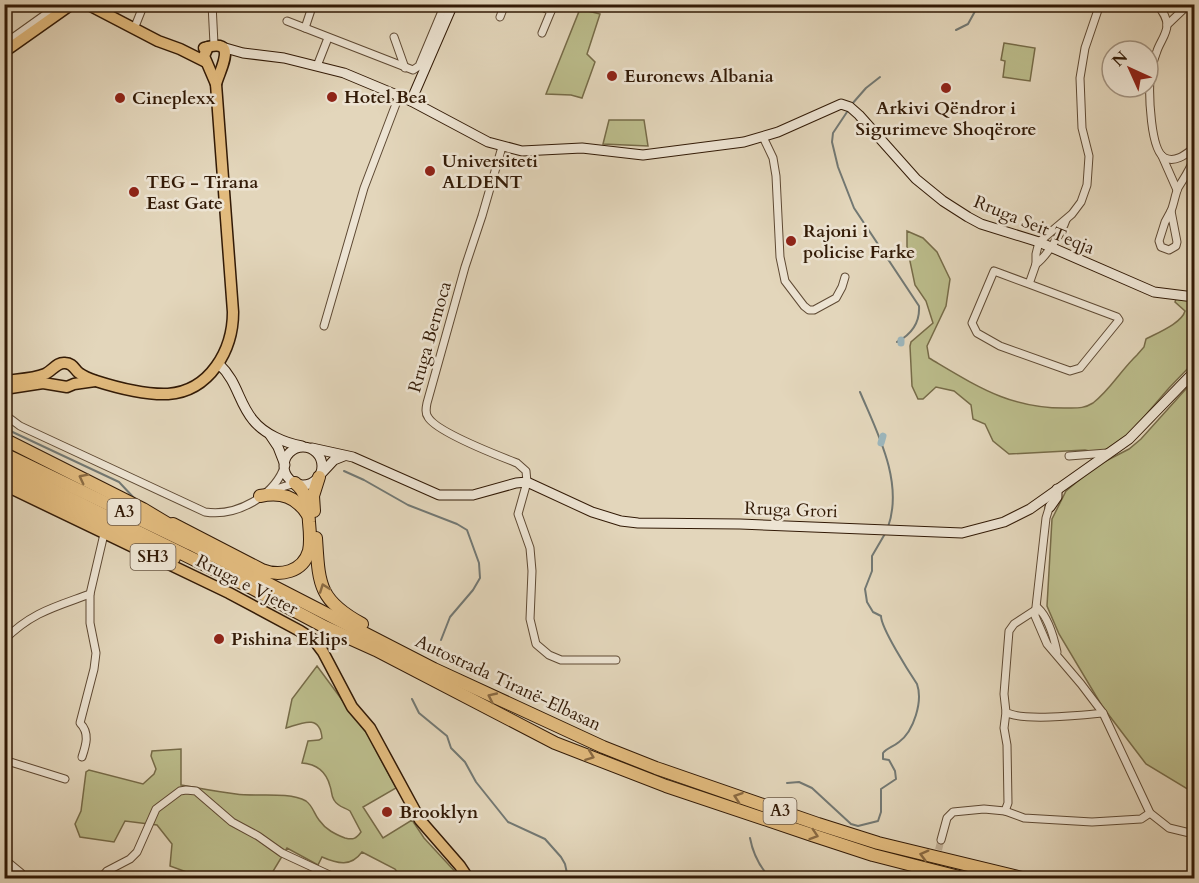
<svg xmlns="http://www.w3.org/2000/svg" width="1199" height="883" font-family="Cardo,serif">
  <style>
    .green { fill: #bbbc8b; stroke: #766b48; stroke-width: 1.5 }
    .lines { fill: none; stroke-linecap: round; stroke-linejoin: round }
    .stream { stroke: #727873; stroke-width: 2 }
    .canal { stroke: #9cb6bc; stroke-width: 7 }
    .street-tunnel { stroke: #c0b097; stroke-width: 7; stroke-dasharray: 7 3.5; stroke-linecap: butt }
    .street-casing { stroke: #5e4933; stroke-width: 9 }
    .secondary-casing { stroke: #321a06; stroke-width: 11 }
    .primary-casing { stroke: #321a06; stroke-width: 13 }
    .highway-casing { stroke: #321a06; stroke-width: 14 }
    .street { stroke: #ede4d3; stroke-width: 7 }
    .secondary { stroke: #ede4d3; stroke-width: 9 }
    .primary { stroke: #e2bb7e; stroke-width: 10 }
    .highway { stroke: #e2bb7e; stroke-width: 12 }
    .oneway { stroke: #8a6a42 }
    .poi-dot { fill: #8f2418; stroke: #ede4d3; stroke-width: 2 }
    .labels { text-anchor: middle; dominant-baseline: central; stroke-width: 5; stroke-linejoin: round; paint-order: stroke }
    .shield { fill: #ede4d3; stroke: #6a5744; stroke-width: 1.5 }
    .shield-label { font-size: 16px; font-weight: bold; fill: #321a06 }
    .poi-label { font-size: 18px; font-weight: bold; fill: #321a06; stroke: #ede4d3; text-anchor: start }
    .street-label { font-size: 18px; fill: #321a06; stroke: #ede4d3 }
  </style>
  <rect width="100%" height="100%" fill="#e3d6bb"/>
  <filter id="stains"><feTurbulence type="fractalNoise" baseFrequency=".00333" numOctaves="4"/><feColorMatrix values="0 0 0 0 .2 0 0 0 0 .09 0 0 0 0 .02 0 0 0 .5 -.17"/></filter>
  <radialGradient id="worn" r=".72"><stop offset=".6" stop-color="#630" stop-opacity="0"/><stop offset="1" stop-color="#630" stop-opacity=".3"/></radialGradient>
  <g class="green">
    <path d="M580,9L600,14L587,54L595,62L582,98L571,95L546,94Z"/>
    <path d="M1004,43L1035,48L1030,81L1003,77L1005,61L1001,60Z"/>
    <path d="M609,120H644L648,146L603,144Z"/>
    <path d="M907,231L923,238L937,252L950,279L946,306L927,346L929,358C978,387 1012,410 1071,408C1079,408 1085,408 1093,403C1110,390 1121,370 1137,355L1144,347L1146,339C1157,333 1182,323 1185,311L1175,302L1176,299L1194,301V362L1169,388L1130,433L1107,449L1099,453L1085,450L1009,454L993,441L985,424L973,419L971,405L954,391L936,387L923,399H918L912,386L910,346L911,342L933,323L926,301L915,285L907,247Z"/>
    <path d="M1194,380V793L1146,764L1102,706L1059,634L1047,606L1052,519L1066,491L1096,466L1129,449L1141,439Z"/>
    <path d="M317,666L368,735L396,788L363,807L383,838L412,820L424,838L461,878H402L395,869L362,852C351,867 338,864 322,857L318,865L287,848L269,878H232L217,875L192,874L170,866L172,844L157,825L125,821L114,842L80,837L75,824L81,811L86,772L89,770L143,784L154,774L156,769L151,756L152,751L181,749V785C199,788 218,792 236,794C255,797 288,791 306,801C313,806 314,814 319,820C326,830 335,834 345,838C353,840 356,839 361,832L350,811C344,807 338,807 334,800C331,796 332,791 330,786C326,771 316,764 302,763L308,741L319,740L322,738C320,713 300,724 286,728L292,699Z"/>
  </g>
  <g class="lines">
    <g class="stream">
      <path d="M956,30L968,24L979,4"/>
      <path d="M852,104L866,88L880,77"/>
      <path d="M849,109L833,133L832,142L838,167L854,208L919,306C920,322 912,334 897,342"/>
      <path d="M860,392C877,432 904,482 888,527"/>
      <path d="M4,428L119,482L135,499"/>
      <path d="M344,471L364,480L408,505L457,524L467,530L479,563L480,578L473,590L450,617L441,640"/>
      <path d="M412,699L419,713L447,736L451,748L465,762L476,782L508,822L545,839L561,857L565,864L568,878"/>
      <path d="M787,783L799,782L812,788L851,824L858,826L878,821L881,812V789L896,779L895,771L889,760L883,759V753C887,748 893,747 899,742C914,731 923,701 917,684C909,672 881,628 881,616L873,612L867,602L865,589L872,571V556L886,532"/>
      <path d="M750,838C753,854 759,866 770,878"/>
    </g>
    <g class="canal">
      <path d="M901,343V340"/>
      <path d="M881,443L883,436"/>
    </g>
    <path class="street-tunnel" d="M936,860L941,840"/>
    <g class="street-casing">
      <g id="street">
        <path d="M212,4L214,44"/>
        <path d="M535,4L551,11"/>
        <path d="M1157,4C1162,11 1167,17 1167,25C1167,34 1160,42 1157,51C1154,59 1151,69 1150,78C1149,93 1150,151 1165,158C1176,163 1186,154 1194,148"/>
        <path d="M500,17L505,4"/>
        <path d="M287,21L413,70L419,66L445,4"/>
        <path d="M1167,25L1189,4"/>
        <path d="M305,28L313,4"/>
        <path d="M134,29L144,4"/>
        <path d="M542,33L554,4"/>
        <path d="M394,37L405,68"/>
        <path d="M4,44L60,4"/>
        <path d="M317,66L328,38"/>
        <path d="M763,137L773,158L776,176L780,257L785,281L804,306L809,310H814L836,298L842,287L845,277"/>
        <path d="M502,147L482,216L465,267L427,403C426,408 425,413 428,417C436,432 499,456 517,463L526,471L527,482L518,514L530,548L532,571L530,619L536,644L549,655L561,660H616"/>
        <path d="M1162,156L1177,190"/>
        <path d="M1171,211L1177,242L1176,246L1169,250L1161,247L1159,241L1165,222Z"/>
        <path d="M1171,211C1174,204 1175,195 1178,188C1184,178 1190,170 1194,158"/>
        <path d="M1036,264C1046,257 1062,232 1066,220"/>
        <path d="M1029,284L994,271L972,323L977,333L1000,346L1070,371L1080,368L1119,320L1117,317L1029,284L1036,264V254L1039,242L1072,214L1081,202L1087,185L1089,156L1082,128L1080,78L1085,48L1100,4"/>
        <path d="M324,326L364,188L399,96"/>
        <path d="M4,414L20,426L205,512C236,517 275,496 285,465"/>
        <path d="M1069,456L1107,453"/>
        <path d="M270,491L295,483"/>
        <path d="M1050,505L1046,518L1035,616L1047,644L1081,684L1103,713L1150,813L1169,828L1194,834"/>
        <path d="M1038,608C1049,618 1054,638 1057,652"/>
        <path d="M1037,609L1014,624L1009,631L1004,694L1006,712C1021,722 1083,715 1103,713"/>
        <path d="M4,640C32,612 55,607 90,594L104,534"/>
        <path d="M82,757C86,745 90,733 80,723L94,669L96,653L90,623V594"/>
        <path d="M4,760L65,779"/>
        <path d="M1005,811L1008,803L1007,745L1004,728L1006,712"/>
        <path d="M941,840L947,818L953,812L984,809L1005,811L1024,818L1092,822L1141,819L1150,813"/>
        <path d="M4,859L21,873L24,878"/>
        <path d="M101,878L107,871L130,859L137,852L156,809L180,791L186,790L196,791L232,822L258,836L282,853L336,878"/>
        <path d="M931,878L932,877"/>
      </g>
    </g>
    <g class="secondary-casing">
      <g id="secondary">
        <path d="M222,47L243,53L284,58L344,73L411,101L488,142L522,151L582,148L643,155L744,142L778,132L841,104L850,107L859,115L916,179L943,201L968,217L981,224L1039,242L1154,292L1194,297"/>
        <path d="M411,101L453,4"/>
        <path d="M219,364C238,382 238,402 253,420C264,434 285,443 302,446"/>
        <path d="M270,435L278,447L285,465"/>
        <circle cx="303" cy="466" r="19"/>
        <path d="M312,448L353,457L439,495H473L516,483L527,482L592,512L621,521L638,523L740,524L962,533L1004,522L1030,509L1129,439L1194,372"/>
        <path d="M320,475L334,460L344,456"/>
        <path d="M1050,507L1057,497V489"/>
      </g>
    </g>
    <g class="primary-casing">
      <g id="primary">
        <path d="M87,4L158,41L180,49L206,62"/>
        <path d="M204,48C239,37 221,67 216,84"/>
        <path d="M4,52L72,4"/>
        <path d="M4,381C18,379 33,379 45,374C52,371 57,362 65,363C73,363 74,369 79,373C83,376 90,379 96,381C118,388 144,395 168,394C210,391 233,350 233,312L216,84L204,56L208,47"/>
        <path d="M4,389L43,383L67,387L74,384L95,381"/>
        <path d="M4,485L229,593L300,631L314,640L323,652L352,707L370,728L420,820L460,866L468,878"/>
      </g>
    </g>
    <g class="highway-casing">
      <g id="highway">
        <path d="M4,439L143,509L178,530"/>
        <path d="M4,454L191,544L434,669L603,747L656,768L818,824L878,843L1022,878"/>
        <path d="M4,466L248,586L325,627L376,650L555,743L666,786L812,835L873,855L963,878"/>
        <path d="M4,476L106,528L174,558"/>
        <path d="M260,496C281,492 296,496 308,515"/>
        <path d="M314,511L313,496L319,477"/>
        <path d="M173,524L262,570C280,577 303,572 309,551C311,542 310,532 309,522C308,509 308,492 295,483"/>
        <path d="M316,538C319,584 318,600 362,624"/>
      </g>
    </g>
    <use href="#street" class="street"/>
    <use href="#secondary" class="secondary"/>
    <use href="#primary" class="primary"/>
    <use href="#highway" class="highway"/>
  </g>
  <defs><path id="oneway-chevron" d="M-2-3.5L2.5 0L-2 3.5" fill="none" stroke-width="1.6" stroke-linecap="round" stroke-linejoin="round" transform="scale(1.5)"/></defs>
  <g class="oneway">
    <use href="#oneway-chevron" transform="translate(83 478) rotate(-153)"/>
    <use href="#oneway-chevron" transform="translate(324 588) rotate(-110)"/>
    <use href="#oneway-chevron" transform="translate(492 697) rotate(-155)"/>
    <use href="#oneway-chevron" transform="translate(590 756) rotate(21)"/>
    <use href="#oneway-chevron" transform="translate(738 797) rotate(-161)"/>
    <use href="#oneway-chevron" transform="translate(814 835) rotate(18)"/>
    <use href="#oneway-chevron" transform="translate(924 855) rotate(-165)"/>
  </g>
  <g class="poi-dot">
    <circle cx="612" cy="76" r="6"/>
    <circle cx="946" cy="88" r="6"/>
    <circle cx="332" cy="97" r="6"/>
    <circle cx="120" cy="98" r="6"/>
    <circle cx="430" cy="171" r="6"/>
    <circle cx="134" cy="192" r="6"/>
    <circle cx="791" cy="241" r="6"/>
    <circle cx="219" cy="639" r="6"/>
    <circle cx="387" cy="812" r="6"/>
  </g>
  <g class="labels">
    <g class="shield">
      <rect x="107.5" y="499" width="33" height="26" rx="4.5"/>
      <rect x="130.5" y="544" width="45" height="26" rx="4.5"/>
      <rect x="763.5" y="798" width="33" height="26" rx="4.5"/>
    </g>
    <g class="shield-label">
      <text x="124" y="512">A3</text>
      <text x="153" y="557">SH3</text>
      <text x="780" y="811">A3</text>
    </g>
    <g class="poi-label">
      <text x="624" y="76">Euronews Albania</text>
      <text x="344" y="97">Hotel Bea</text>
      <text x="132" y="98">Cineplexx</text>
      <text x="946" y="108" text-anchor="middle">Arkivi Qëndror i<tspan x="946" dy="21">Sigurimeve Shoqërore</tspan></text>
      <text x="442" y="161">Universiteti<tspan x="442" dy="21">ALDENT</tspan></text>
      <text x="146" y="182">TEG - Tirana<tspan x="146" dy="21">East Gate</tspan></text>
      <text x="803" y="231">Rajoni i<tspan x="803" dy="21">policise Farke</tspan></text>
      <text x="231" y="639">Pishina Eklips</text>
      <text x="399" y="812">Brooklyn</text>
    </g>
    <g class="street-label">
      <text transform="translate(1034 225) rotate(22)">Rruga Seit Teqja</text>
      <text transform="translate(430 337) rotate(-74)">Rruga Bernoca</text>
      <text transform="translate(791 510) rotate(2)">Rruga Grori</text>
      <text transform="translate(247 585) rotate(27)">Rruga e Vjeter</text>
      <text transform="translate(508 683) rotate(25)">Autostrada Tiranë-Elbasan</text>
    </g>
  </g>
  <rect width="1199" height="883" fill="none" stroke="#e3d6bb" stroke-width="24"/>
  <rect x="6" y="6" width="1187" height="871" fill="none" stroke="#321a06" stroke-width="3"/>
  <rect x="12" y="12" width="1175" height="859" fill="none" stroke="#321a06" stroke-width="1.5"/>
  <g transform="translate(1130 69) rotate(315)"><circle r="28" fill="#ede4d3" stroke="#a29381" stroke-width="1.5"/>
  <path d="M0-4.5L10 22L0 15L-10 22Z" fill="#8f2418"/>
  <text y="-9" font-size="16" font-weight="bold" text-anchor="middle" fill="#321a06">N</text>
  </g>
  <rect width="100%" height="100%" filter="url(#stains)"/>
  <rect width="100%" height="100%" fill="url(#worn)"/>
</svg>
